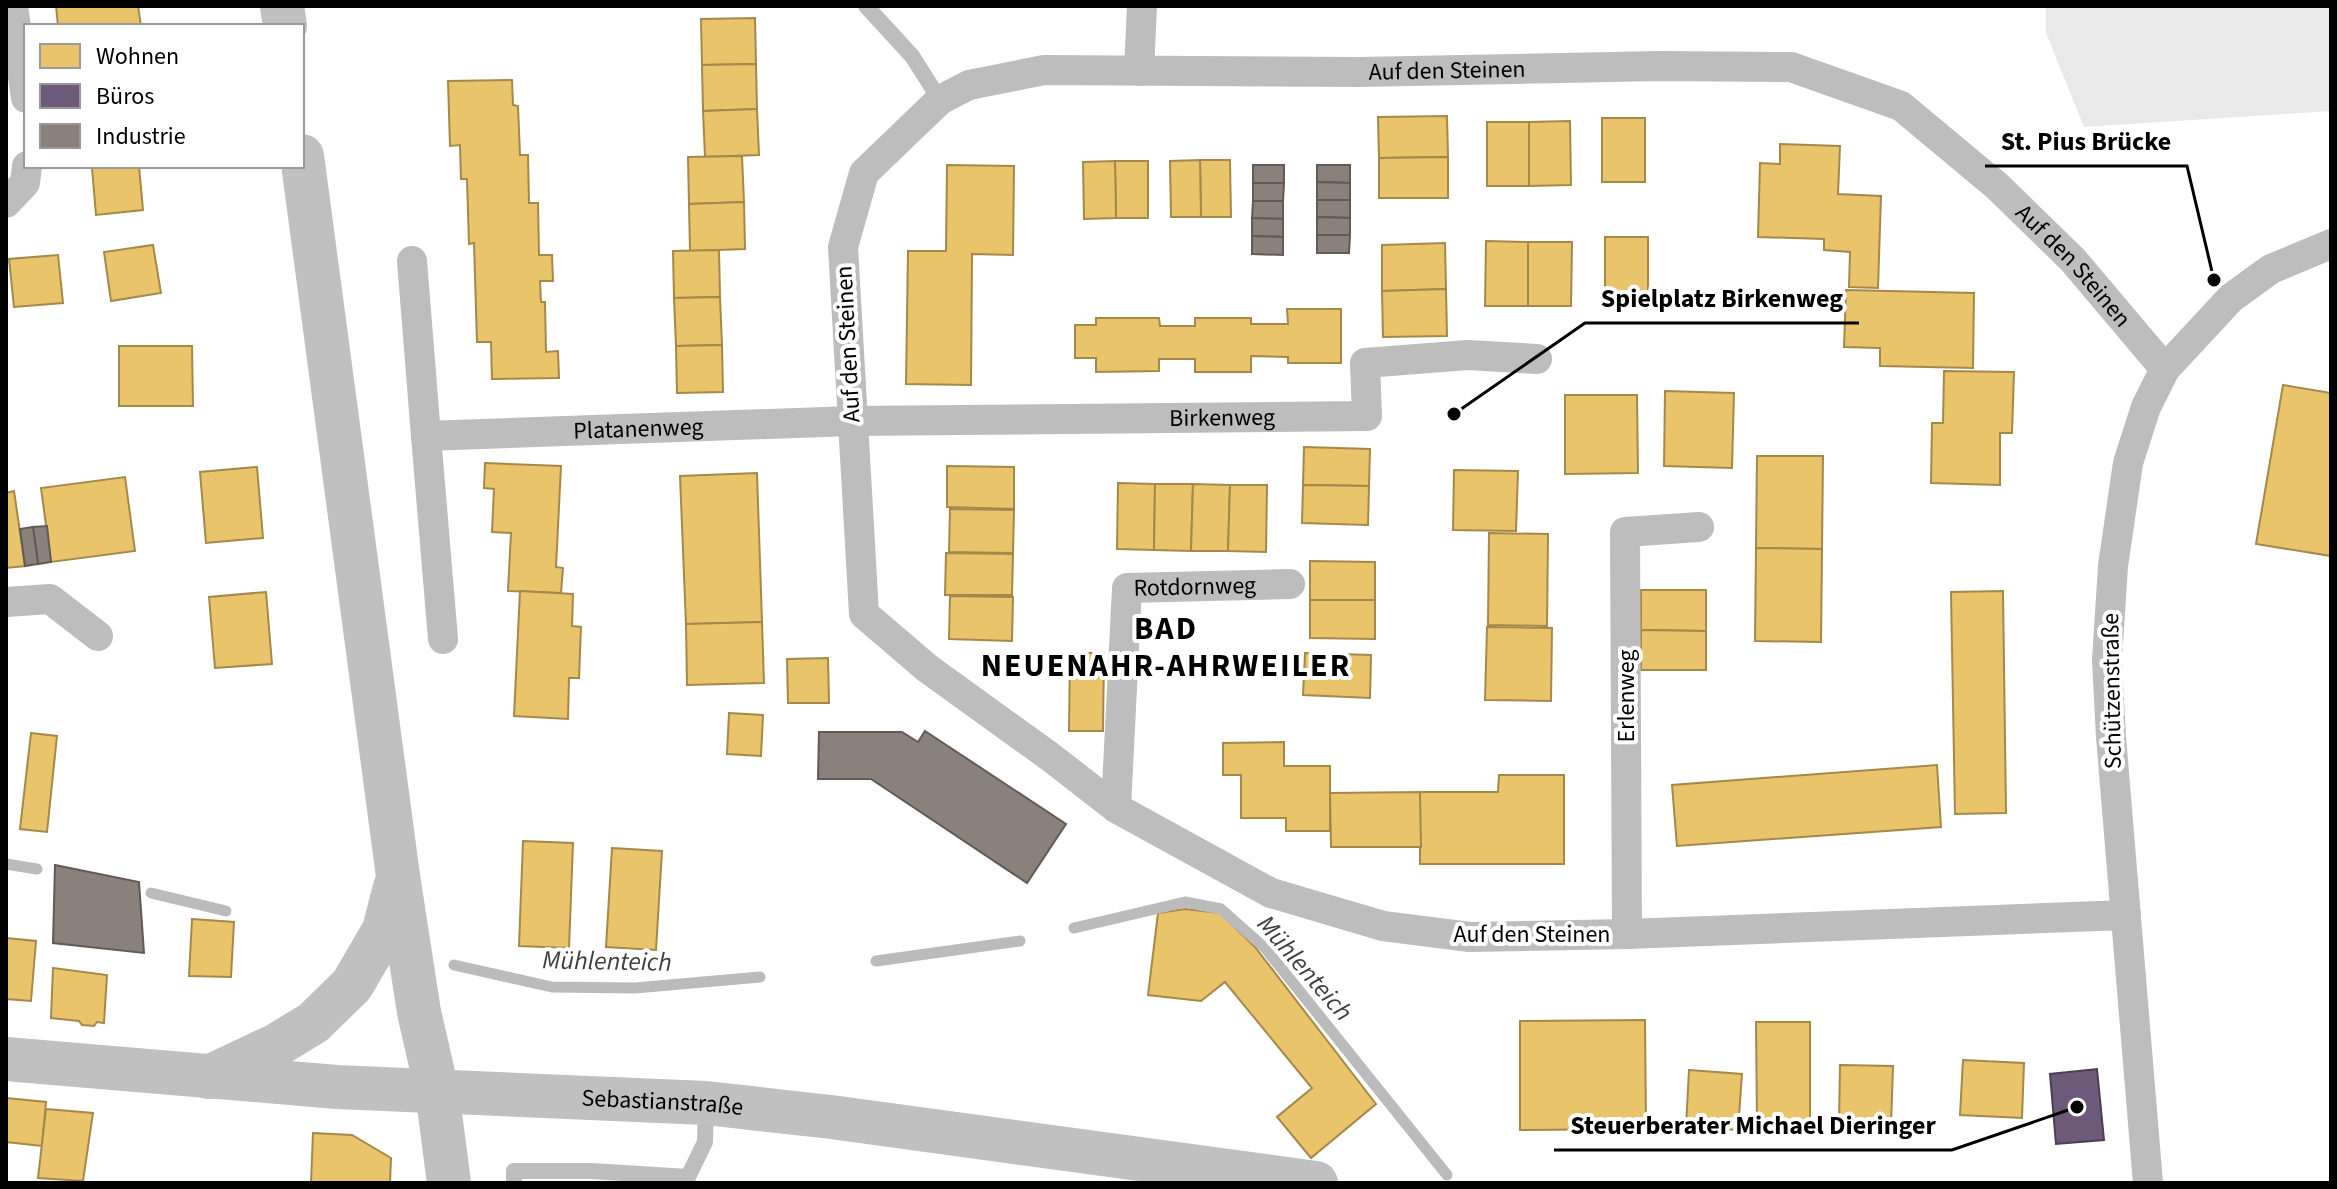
<svg xmlns="http://www.w3.org/2000/svg" width="2337" height="1189" font-family="'Source Sans 3',sans-serif">
  <style>
    .green { fill: #e9e9e9 }
    .homes { fill: #e9c46a; stroke: #a3894a; stroke-width: 2 }
    .offices { fill: #6d597a; stroke: #4c3e55; stroke-width: 2 }
    .industry { fill: #8a817c; stroke: #615a57; stroke-width: 2 }
    .lines { fill: none; stroke-linecap: round; stroke-linejoin: round }
    .stream { stroke: #bbb; stroke-width: 11 }
    .lane { stroke: #bdbdbd; stroke-width: 16 }
    .street { stroke: #bdbdbd; stroke-width: 30 }
    .secondary { stroke: #c0c0c0; stroke-width: 44 }
    .labels { text-anchor: middle; dominant-baseline: central; stroke-width: 8; stroke-linejoin: round; paint-order: stroke }
    .street-label { font-size: 24px; fill: #000; stroke: #fff }
    .water-label { font-size: 26px; font-style: italic; fill: #3f3f3f; stroke: #fff }
    .district-label { font-size: 32px; font-weight: bold; letter-spacing: 2px; fill: #000; stroke: #fff }
    .leader { fill: none; stroke: #000; stroke-width: 3 }
    .callout-dot { fill: #000; stroke: #fff; stroke-width: 3 }
    .callout-label { font-size: 26px; text-anchor: middle; font-weight: bold; fill: #000; stroke: #fff; stroke-width: 8; stroke-linejoin: round; paint-order: stroke }
  </style>
  <rect width="100%" height="100%" fill="#fff"/>
  <path class="green" d="M2046,6H2331V111L2084,127L2046,33Z"/>
  <g class="homes">
    <path d="M56,6H138L141,26H58Z"/>
    <path d="M755,18L756,64L702,65L701,19Z"/>
    <path d="M756,64L757,109L703,111L702,65Z"/>
    <path d="M512,80L513,105L518,106L520,155H528L529,203H538L539,255H552L553,281H540L541,302H545L546,352L558,351L559,378L492,379L491,342H477L474,243L469,244L467,179H461L460,145L450,146L448,81Z"/>
    <path d="M757,109L759,155L705,157L703,111Z"/>
    <path d="M1447,116L1448,157L1379,158L1378,117Z"/>
    <rect x="1602" y="118" width="43" height="64"/>
    <path d="M1570,121L1571,185L1529,186V122Z"/>
    <rect x="1487" y="122" width="42" height="64"/>
    <path d="M1780,144L1840,146L1838,194L1881,196L1878,288L1849,287L1850,252L1824,250V239L1758,237L1760,163L1780,164Z"/>
    <path d="M742,156L744,202L689,204L688,157Z"/>
    <path d="M1448,157V198H1379V158Z"/>
    <path d="M1200,160H1230L1231,217H1201Z"/>
    <path d="M1200,160L1201,217H1171L1170,161Z"/>
    <path d="M1115,161H1148V218H1116Z"/>
    <path d="M1115,161L1116,218L1084,219L1083,162Z"/>
    <path d="M947,165L1014,166L1013,255L972,254L971,385L906,384L908,251H946Z"/>
    <path d="M119,166H139L143,210L96,215L92,168Z"/>
    <path d="M744,202L745,249L690,251L689,204Z"/>
    <path d="M1605,237H1648V302L1605,301Z"/>
    <path d="M1486,241L1528,242V306H1485Z"/>
    <path d="M1528,242H1572L1571,306H1528Z"/>
    <path d="M1445,243L1446,289L1382,291V245Z"/>
    <path d="M153,245L161,293L111,301L104,252Z"/>
    <path d="M719,250L720,297L674,298L673,251Z"/>
    <path d="M58,255L63,303L14,307L9,259Z"/>
    <path d="M1446,289L1447,336L1383,337L1382,291Z"/>
    <path d="M1846,290L1974,293L1973,368L1880,366V348L1844,347Z"/>
    <path d="M720,297L722,345L676,346L674,298Z"/>
    <path d="M1287,309H1341V363H1288V357L1251,356V372H1195V359H1159V371L1096,372V358H1075V325H1096V318H1159L1160,326H1195V318H1251V324H1288Z"/>
    <path d="M722,345L723,392L677,393L676,346Z"/>
    <path d="M119,346H192L193,406H119Z"/>
    <path d="M1944,371L2014,372L2012,433H2000V485L1931,483L1932,423H1943Z"/>
    <path d="M2283,385L2331,393V556L2256,544Z"/>
    <path d="M1665,391L1734,393L1732,468L1664,466Z"/>
    <path d="M1565,395H1637L1638,473L1565,474Z"/>
    <path d="M1304,447L1370,449L1369,486L1303,485Z"/>
    <path d="M1757,456H1823L1822,549L1756,548Z"/>
    <path d="M485,463L561,466L556,567L563,568L561,593L508,591L511,533L492,532L494,489L484,488Z"/>
    <path d="M947,466L1014,467V509L947,507Z"/>
    <path d="M257,467L263,538L206,543L200,472Z"/>
    <path d="M1454,470L1518,471L1516,531L1453,530Z"/>
    <path d="M757,473L762,622L686,624L680,476Z"/>
    <path d="M125,477L135,551L51,562L41,488Z"/>
    <path d="M1118,483L1155,484L1154,550L1117,549Z"/>
    <path d="M1155,484H1193L1191,551L1154,550Z"/>
    <path d="M1193,484L1230,485L1228,551H1191Z"/>
    <path d="M1230,485H1267L1266,552L1228,551Z"/>
    <path d="M1303,485L1369,486L1368,525L1302,523Z"/>
    <path d="M14,491L25,566L6,568V493Z"/>
    <path d="M950,509L1014,510L1013,553L949,552Z"/>
    <path d="M1489,533L1548,534L1547,626L1488,625Z"/>
    <path d="M1756,548L1822,549L1821,642L1755,641Z"/>
    <path d="M946,553L1013,554L1012,595H945Z"/>
    <path d="M1310,561L1375,562V600H1310Z"/>
    <path d="M1641,590H1706V631L1641,630Z"/>
    <path d="M520,591L573,594L572,626L581,627L579,678H569L568,719L514,716Z"/>
    <path d="M2003,591L2006,813L1955,814L1951,592Z"/>
    <path d="M266,592L272,664L215,668L209,597Z"/>
    <path d="M950,596L1013,597L1012,641L949,639Z"/>
    <path d="M1310,600H1375V639L1310,638Z"/>
    <path d="M762,622L764,683L687,685L686,624Z"/>
    <path d="M1487,627L1552,628L1551,701L1485,700Z"/>
    <path d="M1641,630L1706,631V670H1641Z"/>
    <path d="M1070,653H1104L1103,731H1069Z"/>
    <path d="M1305,653L1371,655L1370,698L1303,695Z"/>
    <path d="M828,658L829,703H788L787,659Z"/>
    <path d="M729,713L763,715L761,756L727,754Z"/>
    <path d="M31,733L57,736L47,832L20,829Z"/>
    <path d="M1284,742V766H1330V831H1286V818H1241V775H1223V743Z"/>
    <path d="M1937,765L1941,827L1677,846L1672,785Z"/>
    <path d="M1499,775H1564V864H1420V792H1498Z"/>
    <path d="M1420,792L1421,847H1331L1330,793Z"/>
    <path d="M523,841L573,843L569,948L519,946Z"/>
    <path d="M612,848L662,851L656,950L606,947Z"/>
    <path d="M1185,909L1220,913L1255,947L1376,1104L1311,1158L1277,1117L1312,1088L1225,982L1201,1001L1148,995L1158,913Z"/>
    <path d="M192,919L234,922L231,977L189,976Z"/>
    <path d="M6,938L36,941L31,1001L6,999Z"/>
    <path d="M53,968L107,975L104,1023L97,1022L94,1026L82,1025L79,1021L51,1018Z"/>
    <path d="M1645,1020L1646,1129L1520,1130V1021Z"/>
    <path d="M1756,1022H1810V1121H1757Z"/>
    <path d="M1963,1060L2024,1063L2022,1118L1960,1115Z"/>
    <path d="M1840,1065L1893,1066L1891,1126L1839,1124Z"/>
    <path d="M1689,1070L1742,1074L1738,1130L1686,1127Z"/>
    <path d="M6,1098L46,1102L42,1146L6,1142Z"/>
    <path d="M46,1109L93,1113L83,1181L38,1178Z"/>
    <path d="M313,1133L352,1135L391,1158L390,1183H311Z"/>
  </g>
  <path class="offices" d="M2097,1069L2104,1140L2056,1144L2050,1074Z"/>
  <g class="industry">
    <rect x="1253" y="165" width="31" height="18"/>
    <path d="M1317,165H1350V183L1317,182Z"/>
    <path d="M1317,182L1350,183V200H1317Z"/>
    <path d="M1253,183H1284L1283,201H1253Z"/>
    <path d="M1317,200H1350V218L1317,217Z"/>
    <path d="M1253,201H1283V219L1252,218Z"/>
    <path d="M1317,217L1350,218V235H1317Z"/>
    <path d="M1252,218L1283,219V237L1252,236Z"/>
    <path d="M1317,235H1350L1349,253H1317Z"/>
    <path d="M1252,236L1283,237V255L1252,254Z"/>
    <path d="M47,526L51,562L38,564L33,527Z"/>
    <path d="M33,527L38,564L25,566L20,529Z"/>
    <path d="M925,731L1066,824L1027,883L871,779H818L819,732H902L918,742Z"/>
    <path d="M55,865L139,882L144,953L53,943Z"/>
  </g>
  <g class="lines">
    <g class="stream">
      <path d="M6,864L37,869"/>
      <path d="M151,893L226,911"/>
      <path d="M1074,928L1185,902L1221,909L1265,948L1447,1175"/>
      <path d="M876,961L1020,941"/>
      <path d="M454,965L552,987L635,988L760,977"/>
    </g>
    <g class="lane">
      <path d="M866,6L912,56L940,100"/>
      <path d="M688,1177L705,1142L706,1104"/>
      <path d="M514,1183V1171H591L688,1177L685,1183"/>
    </g>
    <g class="street">
      <path d="M13,6L26,98"/>
      <path d="M1139,71L1142,6"/>
      <path d="M6,203L25,183L27,166"/>
      <path id="s1" d="M412,261L426,436L852,421L1367,416L1365,363L1468,355L1537,359"/>
      <path d="M426,436L443,639"/>
      <path d="M6,602L50,599L98,636"/>
      <path id="s2" d="M1116,808L1127,588L1290,584"/>
      <path id="s3" d="M2126,915L1627,934L1470,937L1383,926L1271,893L1116,808L1049,756L927,668L864,614L843,247L864,173L940,100L969,85L1044,70L1359,72L1660,66L1791,67L1901,106L1997,186L2073,260L2165,369"/>
      <path d="M1627,934L1625,532L1699,527"/>
      <path d="M2148,1183L2111,737L2107,660L2113,566L2128,463L2146,407L2165,369L2231,298L2271,269L2331,244"/>
    </g>
    <g class="secondary">
      <path d="M282,6L285,26"/>
      <path d="M302,156L398,876L419,1012L437,1091L449,1183"/>
      <path id="s4" d="M6,1059L337,1087L706,1103L831,1117L1316,1183"/>
      <path d="M209,1077L275,1046L313,1023L352,985L384,930L395,887"/>
    </g>
  </g>
  <g class="labels">
    <g class="street-label">
      <text stroke="none"><textPath href="#s3" startOffset="2418">Auf den Steinen</textPath></text>
      <text stroke="none"><textPath href="#s3" startOffset="3114">Auf den Steinen</textPath></text>
      <text transform="translate(848 344) rotate(-93)">Auf den Steinen</text>
      <text stroke="none"><textPath href="#s1" startOffset="972">Birkenweg</textPath></text>
      <text stroke="none"><textPath href="#s1" startOffset="388">Platanenweg</textPath></text>
      <text stroke="none"><textPath href="#s2" startOffset="288">Rotdornweg</textPath></text>
      <text transform="translate(2112 691) rotate(-91)">Schützenstraße</text>
      <text transform="translate(1626 696) rotate(-90)">Erlenweg</text>
      <text x="1532" y="934">Auf den Steinen</text>
      <text stroke="none"><textPath href="#s4" startOffset="658">Sebastianstraße</textPath></text>
    </g>
    <g class="water-label">
      <text transform="translate(607 961) rotate(1)">Mühlenteich</text>
      <text transform="translate(1305 968) rotate(49)">Mühlenteich</text>
    </g>
    <g class="district-label">
      <text x="1166" y="629">BAD<tspan x="1166" dy="37">NEUENAHR-AHRWEILER</tspan></text>
    </g>
  </g>
  <path class="leader" d="M2214 280L2187 166H1985M1454 414L1585 323H1859M2077 1107L1952 1150H1554"/>
  <g class="callout-dot">
    <circle cx="2214" cy="280" r="8"/>
    <circle cx="1454" cy="414" r="8"/>
    <circle cx="2077" cy="1107" r="8"/>
  </g>
  <g class="callout-label">
    <text x="2086" y="150">St. Pius Brücke</text>
    <text x="1722" y="307">Spielplatz Birkenweg</text>
    <text x="1753" y="1134">Steuerberater Michael Dieringer</text>
  </g>
  <rect width="2337" height="1189" fill="none" stroke="#000000" stroke-width="16"/>
  <rect x="24" y="24" width="280" height="144" fill="#ffffff" stroke="#999999" stroke-width="2"/>
  <rect x="40" y="44" width="40" height="24" fill="#e9c46a" stroke="#999999" stroke-width="2"/>
  <text x="96" y="64" font-size="24" fill="#000000">Wohnen</text>
  <rect x="40" y="84" width="40" height="24" fill="#6d597a" stroke="#999999" stroke-width="2"/>
  <text x="96" y="104" font-size="24" fill="#000000">Büros</text>
  <rect x="40" y="124" width="40" height="24" fill="#8a817c" stroke="#999999" stroke-width="2"/>
  <text x="96" y="144" font-size="24" fill="#000000">Industrie</text>
</svg>
